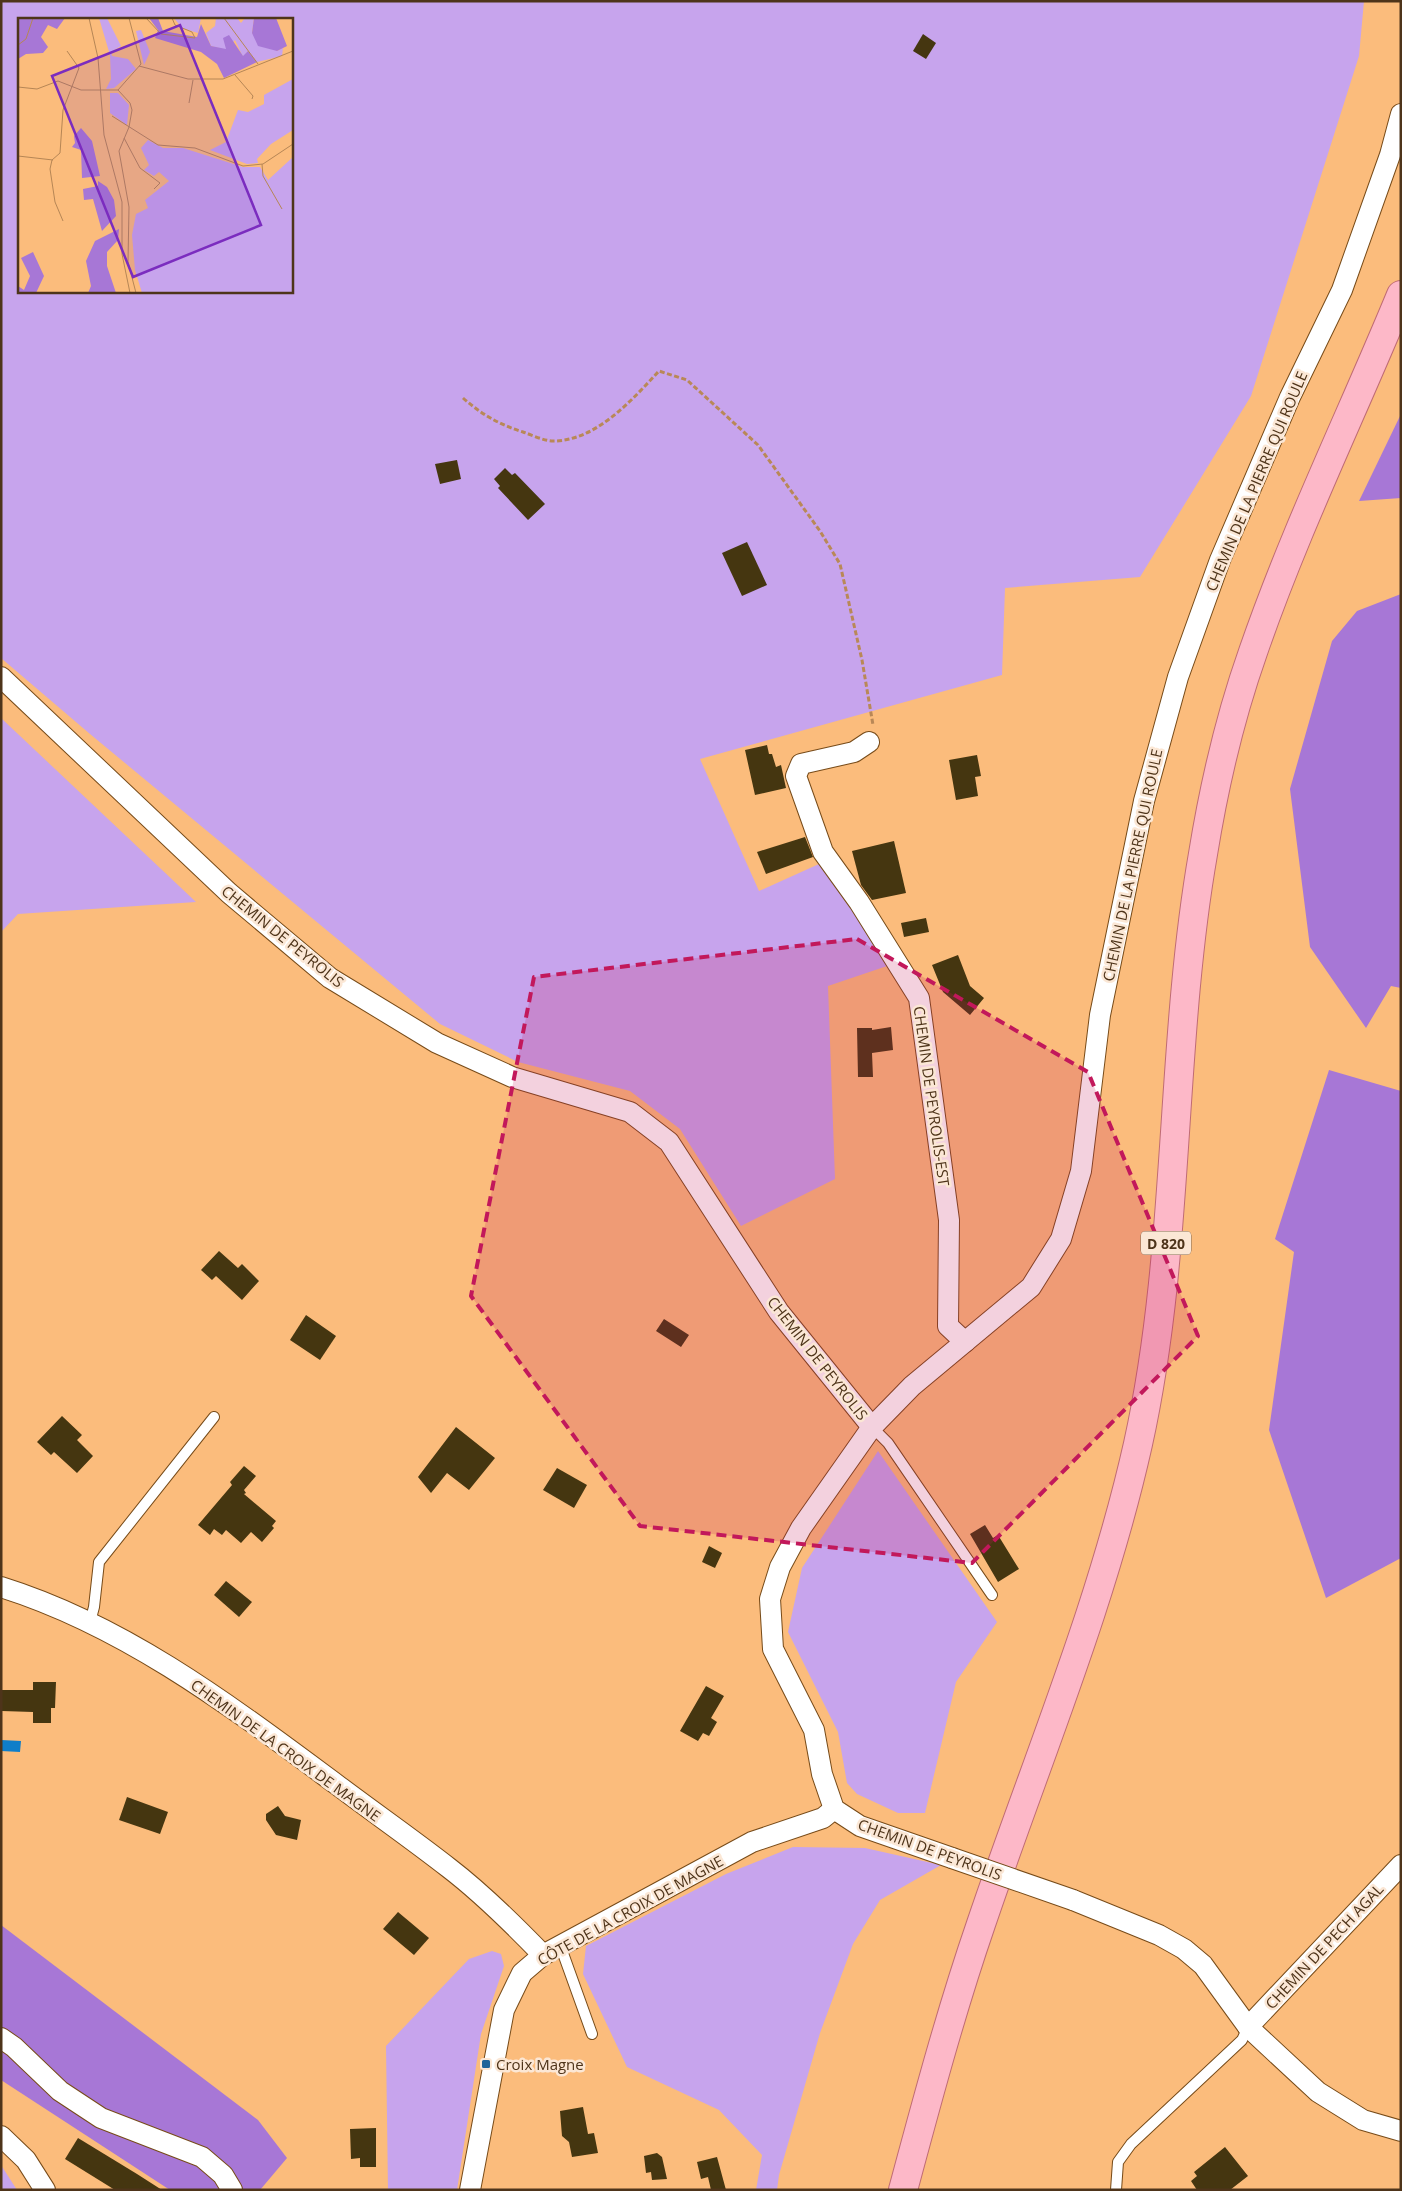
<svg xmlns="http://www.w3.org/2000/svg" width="1402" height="2191" font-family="'Open Sans',sans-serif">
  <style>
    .green { fill: #c7a4ed; fill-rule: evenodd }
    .forest { fill: #a777d6 }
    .water { fill: #0f7ec9 }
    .building { fill: #453610 }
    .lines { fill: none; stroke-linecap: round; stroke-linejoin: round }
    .lane-casing { stroke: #774b19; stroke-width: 12 }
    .street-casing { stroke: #774b19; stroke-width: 22 }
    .primary-casing { stroke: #bf6b74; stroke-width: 30 }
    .path { stroke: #b98857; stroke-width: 3; stroke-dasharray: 5 2.5; stroke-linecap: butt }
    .lane { stroke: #fff; stroke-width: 10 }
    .street { stroke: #fff; stroke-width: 20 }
    .primary { stroke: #fdb8c8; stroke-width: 28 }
    .street-bridge-casing { stroke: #774b19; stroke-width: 22; stroke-linecap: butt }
    .street-bridge { stroke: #fff; stroke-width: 20 }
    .marked { fill: #c2185b; fill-opacity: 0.2; stroke: #c2185b; stroke-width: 4; stroke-dasharray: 10 6; stroke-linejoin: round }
    .poi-dot { fill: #1f6499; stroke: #fbe7d5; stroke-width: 2 }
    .labels { text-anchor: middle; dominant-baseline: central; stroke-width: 5; stroke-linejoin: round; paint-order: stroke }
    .shield { fill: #fbe7d5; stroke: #826a52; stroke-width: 1 }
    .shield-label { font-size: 14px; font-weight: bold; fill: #4e341a }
    .street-label { font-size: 15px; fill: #4e341a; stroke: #fbe7d5 }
    .poi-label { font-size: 15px; fill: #4e341a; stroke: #fbe7d5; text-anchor: start }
    .inset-road { fill: none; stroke: #b68655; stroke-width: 1 }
    .view { fill: #7b2cbf; fill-opacity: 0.15; stroke: #7b2cbf; stroke-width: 2.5 }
    .inset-edge { fill: none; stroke: #4e341a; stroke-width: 2.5 }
  </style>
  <rect width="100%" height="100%" fill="#fbbc7c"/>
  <g class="green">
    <path d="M1,1H1364L1359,56L1251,396L1140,577L1005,588L1002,675L700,759L759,891L819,864L893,964L828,986L835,1179L741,1226L680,1129L630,1091L518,1062L440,1024L90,734L1,658ZM19,19H291V291H19Z"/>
    <path d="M1,718L196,902L18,914L1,932Z"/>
    <path d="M878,1451L997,1622L956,1682L925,1813H898L857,1794L847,1783L838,1732L788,1632L802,1568Z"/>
    <path d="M793,1847L865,1848L941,1865L880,1900L853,1944L820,2033L779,2175L777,2190H756L762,2155L719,2110L627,2067L583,1974L586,1946L726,1874Z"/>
    <path d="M492,1951L501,1954L504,1966L481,2034L457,2190H388L386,2046L469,1959Z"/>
    <path d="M1,2165L17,2190H1Z"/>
  </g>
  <g class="forest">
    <path d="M1401,414V498L1359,501Z"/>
    <path d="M1401,594V988L1391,986L1366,1028L1310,947L1290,789L1332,641L1357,611Z"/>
    <path d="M1329,1070L1401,1091V1558L1326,1598L1269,1430L1294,1252L1275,1239Z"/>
    <path d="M1,1925L258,2120L287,2158L260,2190H170L1,2080Z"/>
  </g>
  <path class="water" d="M1,1740L21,1741L20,1752L1,1751Z"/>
  <g class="building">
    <path d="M923,34L936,43L926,59L913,51Z"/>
    <path d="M457,460L461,479L440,484L435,464Z"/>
    <path d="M505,468L512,475L515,473L545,504L528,520L498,488L500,486L494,479Z"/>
    <path d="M747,542L767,585L742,596L722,553Z"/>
    <path d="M767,745L769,754H772L776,767L781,765L786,788L755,795L745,750Z"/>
    <path d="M977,755L981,776L975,777L978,796L956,800L949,760Z"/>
    <path d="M805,837L813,857L766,874L757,852Z"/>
    <path d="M894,841L906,893L872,900L861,885L852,851Z"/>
    <path d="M926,918L929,932L904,937L901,923Z"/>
    <path d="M958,955L970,986L984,998L970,1015L943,992L932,965Z"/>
    <path d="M891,1027L893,1050L872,1053L873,1077H858L857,1028H872V1030Z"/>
    <path d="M219,1251L238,1268L242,1264L259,1281L242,1300L216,1276L212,1280L201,1270Z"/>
    <path d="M306,1315L336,1336L320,1360L290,1340Z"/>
    <path d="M664,1319L689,1335L681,1347L656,1331Z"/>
    <path d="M62,1416L82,1435L77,1440L93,1456L77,1473L54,1452L51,1455L37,1442Z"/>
    <path d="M456,1427L495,1458L469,1490L447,1473L431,1493L418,1477Z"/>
    <path d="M244,1466L256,1476L244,1490L246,1493L244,1494L276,1521L272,1526L274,1528L262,1542L251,1532L241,1543L226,1530L222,1535L214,1529L210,1535L198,1525L232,1485L230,1482Z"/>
    <path d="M557,1468L587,1485L574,1508L543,1490Z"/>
    <path d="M985,1525L993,1538L998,1535L1019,1569L998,1582L970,1534Z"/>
    <path d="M709,1546L722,1553L715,1568L702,1562Z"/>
    <path d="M226,1581L252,1602L239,1617L214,1595Z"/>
    <path d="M33,1682H56L55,1708H51V1723H33V1712L2,1711V1690H33Z"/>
    <path d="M706,1686L724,1696L711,1718L717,1722L709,1736L703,1733L698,1741L680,1731Z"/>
    <path d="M127,1797L168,1812L160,1834L119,1820Z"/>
    <path d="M278,1806L285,1816L301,1820L297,1840L276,1835L266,1820V1814Z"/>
    <path d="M398,1912L429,1938L414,1955L383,1929Z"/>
    <path d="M583,2107L588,2134L594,2133L598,2153L572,2157L569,2142L562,2136L560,2111Z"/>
    <path d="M376,2128V2167H360V2158L351,2159L350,2129Z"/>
    <path d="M78,2138L137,2174L162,2190H115L65,2159Z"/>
    <path d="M1225,2147L1248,2176L1230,2190H1197L1191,2181L1197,2176L1194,2172Z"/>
    <path d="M657,2153L662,2157L667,2179L652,2180L651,2172L646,2173L644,2156Z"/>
    <path d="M717,2157L726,2190H711L708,2177L701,2179L697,2162Z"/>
  </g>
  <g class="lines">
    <g class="lane-casing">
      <g id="lane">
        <path d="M872,1427L888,1443L992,1595"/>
        <path d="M90,1622L94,1607L99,1562L214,1417"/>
        <path d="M560,1945L592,2034"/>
        <path d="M1116,2190L1118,2162L1131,2144L1242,2040L1248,2027"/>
      </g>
    </g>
    <g class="street-casing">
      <g id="street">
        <path d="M1,677L229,893L330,978L437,1043L512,1077L630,1112L669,1142L779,1312L872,1427"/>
        <path d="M869,742L854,752L801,764L796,776L823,852L859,902L919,998L949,1220L948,1326L965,1342"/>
        <path d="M1,1587C126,1626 232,1707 336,1784C373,1812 412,1839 449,1868C483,1894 513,1924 543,1955"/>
        <path d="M952,1858L860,1826L834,1809L822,1774L814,1730L773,1649L770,1599L780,1567L801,1528L872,1427L912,1386L1031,1287L1061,1239L1081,1171L1100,1015L1144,801L1178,677L1220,560L1290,397L1342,290L1390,155L1401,114"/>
        <path d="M1073,1900L1159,1935L1184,1949L1203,1965L1248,2027L1318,2092L1363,2120L1401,2131"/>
        <path d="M1248,2027L1401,1865"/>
        <path d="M1,2038L14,2047L60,2091L101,2118L202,2157L223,2175L232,2190"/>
        <path d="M1,2136L26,2160L45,2190"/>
        <path d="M470,2190L504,2010L522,1973L543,1955L678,1882L752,1842L823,1818L834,1809"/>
      </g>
    </g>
    <g class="primary-casing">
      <path id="primary" d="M903,2190C927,2101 951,2011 981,1924C1035,1764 1101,1609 1138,1444C1181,1250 1169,1049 1203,854C1214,786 1230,717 1253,652C1295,530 1352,414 1401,295"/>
    </g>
    <path class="path" d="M463,398C481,414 500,425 523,432C532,435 544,441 553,441C596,441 632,400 659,371L687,380L758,445L820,531L840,564L862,660L873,725"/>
    <use href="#lane" class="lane"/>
    <use href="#street" class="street"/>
    <use href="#primary" class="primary"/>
    <g class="street-bridge-casing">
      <path id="street-bridge" d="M952,1858L1073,1900"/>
    </g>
    <use href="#street-bridge" class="street-bridge"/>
  </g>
  <path class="marked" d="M857,939L1088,1072L1198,1336L972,1563L640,1526L471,1296L534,977Z"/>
  <rect class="poi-dot" x="481" y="2059" width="10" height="10" rx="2.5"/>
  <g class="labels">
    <rect class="shield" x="1141" y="1231.5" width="50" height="23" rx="4"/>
    <g class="shield-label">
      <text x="1166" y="1243">D 820</text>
    </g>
    <g class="street-label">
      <text transform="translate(1256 481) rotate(-67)">CHEMIN DE LA PIERRE QUI ROULE</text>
      <text transform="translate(1132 865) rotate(-78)">CHEMIN DE LA PIERRE QUI ROULE</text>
      <text transform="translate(283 936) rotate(39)">CHEMIN DE PEYROLIS</text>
      <text transform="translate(932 1096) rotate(82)">CHEMIN DE PEYROLIS-EST</text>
      <text transform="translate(818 1358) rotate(52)">CHEMIN DE PEYROLIS</text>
      <text transform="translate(286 1750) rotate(36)">CHEMIN DE LA CROIX DE MAGNE</text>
      <text transform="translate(930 1849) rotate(20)">CHEMIN DE PEYROLIS</text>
      <text transform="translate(630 1910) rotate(-29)">CÔTE DE LA CROIX DE MAGNE</text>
      <text transform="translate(1324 1946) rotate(-47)">CHEMIN DE PECH AGAL</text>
    </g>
    <g class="poi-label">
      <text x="496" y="2064">Croix Magne</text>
    </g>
  </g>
  <g transform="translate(18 18)">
    <rect width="275" height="275" fill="#fbbc7c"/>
    <path d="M81,0H89L103,28L93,34L94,38L110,41L118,51L96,70L88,71L93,61L92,37ZM156,0H183L180,15L164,10ZM198,0H219L223,5L227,0H236L234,15L259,33L265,30L264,38L239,44L230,33L225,39L217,22L208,32L193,28L188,15L197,8ZM123,12L132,34L126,47L118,13ZM275,61V112L253,126L239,141L240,145L229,146L192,132L208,124L220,92L230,94L246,86V77ZM92,75H100L111,87L109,107L92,95ZM130,122L145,130H165L225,149H242L250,162L275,139V275H124L117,252L114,217L118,196L130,190L127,182L151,163L141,154L136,158L126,152L131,147L123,130Z" fill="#c7a4ed"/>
    <path d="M0,0H47L39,11L30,7L23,19L30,29L25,35L8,36L0,41ZM131,0H140L145,13L179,19L183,6L193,28L208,31L205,20L211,17L225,38L230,33L239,44L206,60L199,46L183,34L137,20L140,12ZM236,0H258L269,28L259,33L240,28L234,15ZM63,110L74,123L82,158L64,160L63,132L54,129L57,125L56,118ZM80,163L89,169L96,182L98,198L84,213L75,181L66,182L65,171L80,168ZM101,211L100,222L89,234V248L98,275H70L73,268L68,243L77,223ZM15,234L26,258L18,275H0V268L6,272L12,258L3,240Z" fill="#a777d6"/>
    <path class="inset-road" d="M71,0L80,40L86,117L104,184V236L112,275M128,0L143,16L177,20L174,14L157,7L154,0M206,0L240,46M0,27L8,21L15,0M121,48L170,61H205L275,33M217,57L235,78L234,81M0,69L19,71L40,63L63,72H100L112,85L114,92L111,109L101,133L111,189L110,244L118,275M100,72L123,46L111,0M171,85L175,62M94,98L140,127L177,130L225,148L245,146L275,126M106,120L122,150L142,165L136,171M0,138L35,142M244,146L245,158L264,191M45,203L37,184L32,151L34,142L42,135L45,92L61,50L49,33"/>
    <path class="view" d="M162,7L243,207L115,259L34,58Z"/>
    <rect width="275" height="275" class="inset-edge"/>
  </g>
  <rect width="1402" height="2191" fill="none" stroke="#4e341a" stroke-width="5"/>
</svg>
